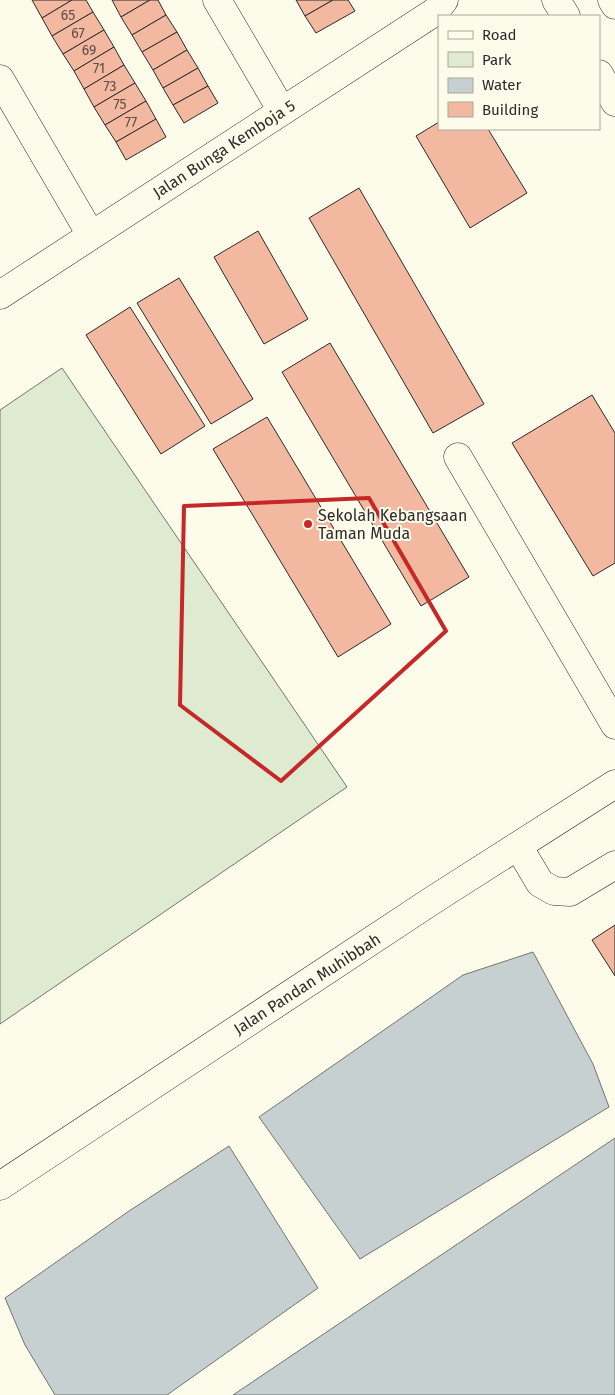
<svg xmlns="http://www.w3.org/2000/svg" width="615" height="1395" font-family="'Fira Sans',sans-serif">
  <style>
    .green { fill: #deebd1; stroke: #74746e }
    .water { fill: #c7d0d0; stroke: #74746e }
    .building { fill: #f2b8a0; stroke: #2b2b2b }
    .lines { fill: none; stroke-linecap: round; stroke-linejoin: round }
    .minor-casing { stroke: #2b2b2b; stroke-width: 29 }
    .minor { stroke: #fdfbea; stroke-width: 28 }
    .marked { fill: none; stroke: #c62828; stroke-width: 4; stroke-linejoin: round }
    .poi-dot { fill: #c62828; stroke: #fdfbea; stroke-width: 2 }
    .labels { text-anchor: middle; dominant-baseline: central; stroke-width: 4; stroke-linejoin: round; paint-order: stroke }
    .number-label { font-size: 14px; fill: #5d4e48 }
    .street-label { font-size: 16px; fill: #2b2b2b; stroke: #fdfbea }
    .poi-label { font-size: 16px; fill: #2b2b2b; stroke: #fdfbea; text-anchor: start }
  </style>
  <rect width="100%" height="100%" fill="#fdfbea"/>
  <path class="green" d="M62,368L347,787L0,1024V410Z"/>
  <g class="water">
    <path d="M533,952L593,1064L609,1107L360,1259L259,1117L463,975Z"/>
    <path d="M615,1138V1395H233Z"/>
    <path d="M229,1146L318,1288L167,1395H55L25,1345L5,1298L129,1211Z"/>
  </g>
  <g class="building">
    <path d="M32,0H72L42,18Z"/>
    <path d="M72,0H86L93,12L52,36L42,18Z"/>
    <path d="M112,0H150L121,17Z"/>
    <path d="M150,0H158L166,15L132,35L121,17Z"/>
    <path d="M296,0H333L305,16Z"/>
    <path d="M333,0H348L355,11L316,33L305,16Z"/>
    <path d="M93,12L104,30L63,54L52,36Z"/>
    <path d="M166,15L177,32L142,52L132,35Z"/>
    <path d="M104,30L114,47L74,71L63,54Z"/>
    <path d="M177,32L187,50L153,70L142,52Z"/>
    <path d="M114,47L124,65L84,89L74,71Z"/>
    <path d="M187,50L198,68L163,88L153,70Z"/>
    <path d="M124,65L135,83L94,107L84,89Z"/>
    <path d="M198,68L208,86L173,105L163,88Z"/>
    <path d="M135,83L146,101L105,125L94,107Z"/>
    <path d="M208,86L218,103L184,123L173,105Z"/>
    <path d="M146,101L156,119L116,142L105,125Z"/>
    <path d="M156,119L166,137L126,160L116,142Z"/>
    <path d="M439,122V129H488L527,193L470,228L416,136Z"/>
    <path d="M359,188L484,404L433,433L309,218Z"/>
    <path d="M258,231L308,319L264,344L214,257Z"/>
    <path d="M179,278L253,399L211,424L137,303Z"/>
    <path d="M130,307L205,426L161,454L86,335Z"/>
    <path d="M330,343L469,577L421,606L282,372Z"/>
    <path d="M592,395L615,433V563L593,576L512,443Z"/>
    <path d="M267,417L391,624L338,657L213,449Z"/>
    <path d="M615,925V976L592,940Z"/>
  </g>
  <g class="lines">
    <g class="minor-casing">
      <g id="minor">
        <path d="M217,0L282,111"/>
        <path d="M556,0L566,16"/>
        <path d="M612,0L615,5"/>
        <path d="M599,74L615,102"/>
        <path d="M0,79L91,235"/>
        <path d="M0,295L436,11L444,0"/>
        <path d="M458,457L615,725"/>
        <path d="M518,846L540,883L554,891L570,892L615,865"/>
        <path d="M0,1186L433,900L615,784"/>
      </g>
    </g>
    <use href="#minor" class="minor"/>
  </g>
  <path class="marked" d="M369,498L446,631L281,781L180,705L184,506Z"/>
  <circle class="poi-dot" cx="308" cy="524" r="5"/>
  <g class="labels">
    <g class="number-label">
      <text x="68" y="15">65</text>
      <text x="78" y="33">67</text>
      <text x="89" y="50">69</text>
      <text x="99" y="68">71</text>
      <text x="110" y="86">73</text>
      <text x="120" y="104">75</text>
      <text x="131" y="122">77</text>
    </g>
    <g class="street-label">
      <text transform="translate(224 149) rotate(-33)">Jalan Bunga Kemboja 5</text>
      <text transform="translate(307 984) rotate(-33)">Jalan Pandan Muhibbah</text>
    </g>
    <g class="poi-label">
      <text x="318" y="515">Sekolah Kebangsaan<tspan x="318" dy="18">Taman Muda</tspan></text>
    </g>
  </g>
  <rect x="438" y="15" width="162" height="115" fill="#fdfbea" stroke="#a9a89e"/>
  <rect x="448" y="31" width="25" height="8" fill="#fdfbea" stroke="#a9a89e"/>
  <text x="482" y="40" font-size="15" fill="#2b2b2b">Road</text>
  <rect x="448" y="52" width="25" height="15" fill="#deebd1" stroke="#a9a89e"/>
  <text x="482" y="65" font-size="15" fill="#2b2b2b">Park</text>
  <rect x="448" y="78" width="25" height="15" fill="#c7d0d0" stroke="#a9a89e"/>
  <text x="482" y="90" font-size="15" fill="#2b2b2b">Water</text>
  <rect x="448" y="102" width="25" height="15" fill="#f2b8a0" stroke="#a9a89e"/>
  <text x="482" y="115" font-size="15" fill="#2b2b2b">Building</text>
</svg>
